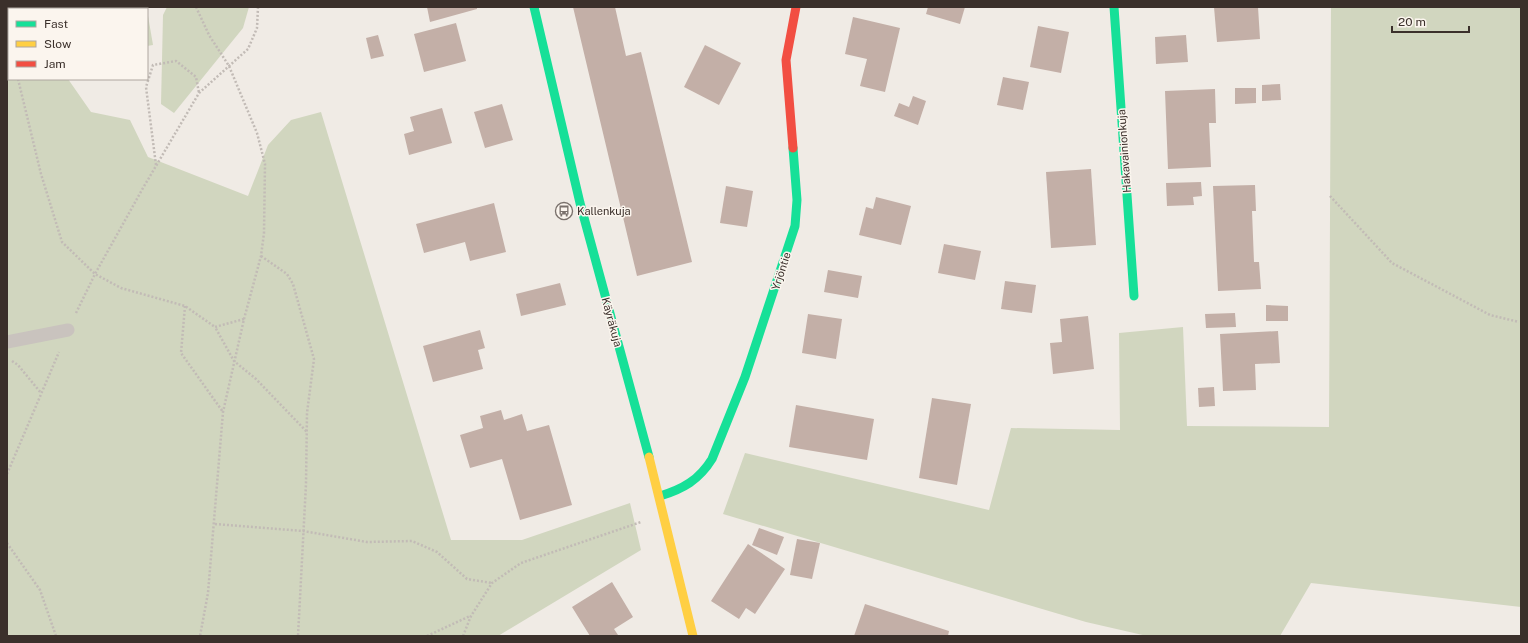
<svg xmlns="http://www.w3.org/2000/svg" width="1528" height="643" font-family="'Public Sans',sans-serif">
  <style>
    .green { fill: #d1d6bf }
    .building { fill: #c3afa7 }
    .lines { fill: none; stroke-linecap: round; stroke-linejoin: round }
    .path { stroke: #c2bbb6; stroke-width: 2.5; stroke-dasharray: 2 2; stroke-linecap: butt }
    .lane { stroke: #c9c3be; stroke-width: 13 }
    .fast { stroke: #16e098; stroke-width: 9 }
    .slow { stroke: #ffcf43; stroke-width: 9 }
    .jam { stroke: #f24e42; stroke-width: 9 }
    .labels { text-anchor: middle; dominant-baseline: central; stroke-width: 3; stroke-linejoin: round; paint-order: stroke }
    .street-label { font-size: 11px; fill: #3b302b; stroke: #fbf5ee }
    .poi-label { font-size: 11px; fill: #3b302b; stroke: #fbf5ee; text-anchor: start }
  </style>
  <rect width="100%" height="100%" fill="#f0ebe5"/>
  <g class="green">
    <path d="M7,7H59V9H9V79H68L91,112L130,120L148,157L248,196L268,145L291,120L321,112L451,540H522L630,503L641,550L498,636H7Z"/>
    <path d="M75,7H146L147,9H75Z"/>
    <path d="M167,7H249L243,28L174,113L161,104L163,15Z"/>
    <path d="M1331,7H1521V607L1311,583L1280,636H1147L1086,622L723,514L745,453L989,510L1011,428L1120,430L1119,333L1183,327L1187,426L1329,427Z"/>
    <path d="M147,10L153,45L147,46Z"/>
  </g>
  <g class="building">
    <path d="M427,7H477V9L430,22Z"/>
    <path d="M573,7H615L626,56L641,52L692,262L637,276Z"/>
    <path d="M928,7H965L960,24L926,14Z"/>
    <path d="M1214,7H1258L1260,39L1217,42Z"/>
    <path d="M853,17L900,28L885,92L860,86L867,59L845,54Z"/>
    <path d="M456,23L466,61L424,72L414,34Z"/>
    <path d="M1038,26L1069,32L1061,73L1030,67Z"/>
    <path d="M378,35L384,56L371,59L366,38Z"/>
    <path d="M1186,35L1188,62L1156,64L1155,37Z"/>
    <path d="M705,45L741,63L719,105L684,87Z"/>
    <path d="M1003,77L1029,82L1023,110L997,105Z"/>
    <path d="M1280,84L1281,100L1262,101V85Z"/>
    <path d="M1235,88H1256V103L1235,104Z"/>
    <path d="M1215,89L1216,123H1209L1211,167L1168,169L1165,91Z"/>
    <path d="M913,96L926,101L918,125L894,116L899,103L909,107Z"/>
    <path d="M502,104L513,140L485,148L474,112Z"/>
    <path d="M442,108L452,143L409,155L404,134L414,131L410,117Z"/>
    <path d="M1091,169L1096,245L1051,248L1046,172Z"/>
    <path d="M1201,182L1202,196L1193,197L1194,205L1167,206L1166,183Z"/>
    <path d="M1255,185L1256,211H1252L1254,262H1259L1261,289L1218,291L1213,186Z"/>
    <path d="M726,186L753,191L747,227L720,223Z"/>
    <path d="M876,197L911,206L901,245L859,235L866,207L873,209Z"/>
    <path d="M494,203L506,252L470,261L465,242L424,253L416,224Z"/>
    <path d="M944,244L981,251L975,280L938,273Z"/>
    <path d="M828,270L862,276L858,298L824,292Z"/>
    <path d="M1005,281L1036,285L1032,313L1001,309Z"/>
    <path d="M560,283L566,305L521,316L516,294Z"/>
    <path d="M1266,305L1288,306V321H1266Z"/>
    <path d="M1235,313L1236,327L1206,328L1205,314Z"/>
    <path d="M808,314L842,319L836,359L802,353Z"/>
    <path d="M1088,316L1094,369L1053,374L1050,343L1062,342L1060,319Z"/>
    <path d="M480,330L485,348L478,350L483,369L433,382L423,346Z"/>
    <path d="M1278,331L1280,363L1255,364L1256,390L1223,391L1220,334Z"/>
    <path d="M1214,387L1215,406L1199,407L1198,388Z"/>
    <path d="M932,398L971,404L957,485L919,478Z"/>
    <path d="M796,405L874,419L867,460L789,447Z"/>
    <path d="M501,410L504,420L522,414L527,431L549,425L572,505L520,520L502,459L470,468L460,435L483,428L480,416Z"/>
    <path d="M759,528L784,537L777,555L752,545Z"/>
    <path d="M797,539L820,543L812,579L790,575Z"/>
    <path d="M748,544L785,569L755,614L746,608L739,619L711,601Z"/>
    <path d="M612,582L633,617L614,629L618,635L616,636H590L572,607Z"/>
    <path d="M865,604L949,631L948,636H854Z"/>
  </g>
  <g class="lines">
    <g class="path">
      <path d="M196,7L209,35L229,66L257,133L265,164L264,233L261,256L244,319L223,412L208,593L200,636"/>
      <path d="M7,29L9,38"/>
      <path d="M18,79L41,174L62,242L95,274L121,288L185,306L215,327"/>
      <path d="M156,165L146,87L153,65L176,61L196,77L199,93"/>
      <path d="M1330,196L1392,263L1490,315L1519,322"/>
      <path d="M261,256L287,274L293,284L314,359L307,413L306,484L298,636"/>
      <path d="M185,306L181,353L223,412"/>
      <path d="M76,313L95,274L143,188L199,93L248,49L257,28L258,7"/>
      <path d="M244,319L215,327L234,361L256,379L307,432"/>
      <path d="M12,361L18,365L41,393"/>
      <path d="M7,474L59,352"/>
      <path d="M215,524L303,531L367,542L412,541L437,552L467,579L492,583"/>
      <path d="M7,543L40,590L56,636"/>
      <path d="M427,636L470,616"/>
      <path d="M463,636L471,616L492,583L521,563L641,522"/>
    </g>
    <path class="lane" d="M7,342L68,330"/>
    <g class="fast">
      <path d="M534,7L580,203L649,457"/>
      <path d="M1114,7L1134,296"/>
      <path d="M660,496C683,489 699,480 712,459L745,377L795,226L797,200L793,148"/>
    </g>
    <path class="slow" d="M649,457L693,636"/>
    <path class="jam" d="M793,148L786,60L796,7"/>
  </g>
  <defs>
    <g id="bus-ring" transform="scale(0.9)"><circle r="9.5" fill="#fbf5ee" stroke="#7a716c" stroke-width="1.5"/><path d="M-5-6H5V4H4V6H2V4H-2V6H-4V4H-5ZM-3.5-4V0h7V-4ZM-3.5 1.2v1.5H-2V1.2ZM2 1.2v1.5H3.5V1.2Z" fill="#7a716c"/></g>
  </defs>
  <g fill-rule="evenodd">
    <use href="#bus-ring" x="564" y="211"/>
  </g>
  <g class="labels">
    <g class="street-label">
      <text transform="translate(1124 151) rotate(-94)">Hakavainionkuja</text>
      <text transform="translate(781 271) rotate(-72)">Yrjöntie</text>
      <text transform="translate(612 322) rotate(75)">Käyräkuja</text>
    </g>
    <g class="poi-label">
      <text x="577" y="211">Kallenkuja</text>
    </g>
  </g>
  <rect width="1528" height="643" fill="none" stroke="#3b302b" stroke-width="16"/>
  <rect x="8" y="8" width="140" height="72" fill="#fbf5ee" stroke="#aea6a0"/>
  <rect x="16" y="21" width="20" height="6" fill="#16e098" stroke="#aea6a0"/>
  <text x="44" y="28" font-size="12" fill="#3b302b">Fast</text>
  <rect x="16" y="41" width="20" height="6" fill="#ffcf43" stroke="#aea6a0"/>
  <text x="44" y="48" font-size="12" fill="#3b302b">Slow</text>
  <rect x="16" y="61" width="20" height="6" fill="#f24e42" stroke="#aea6a0"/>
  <text x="44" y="68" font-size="12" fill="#3b302b">Jam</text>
  <path d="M1392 26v6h77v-6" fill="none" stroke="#3b302b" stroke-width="2"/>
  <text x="1398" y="26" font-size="12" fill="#3b302b" stroke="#fbf5ee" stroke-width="3" paint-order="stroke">20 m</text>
</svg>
